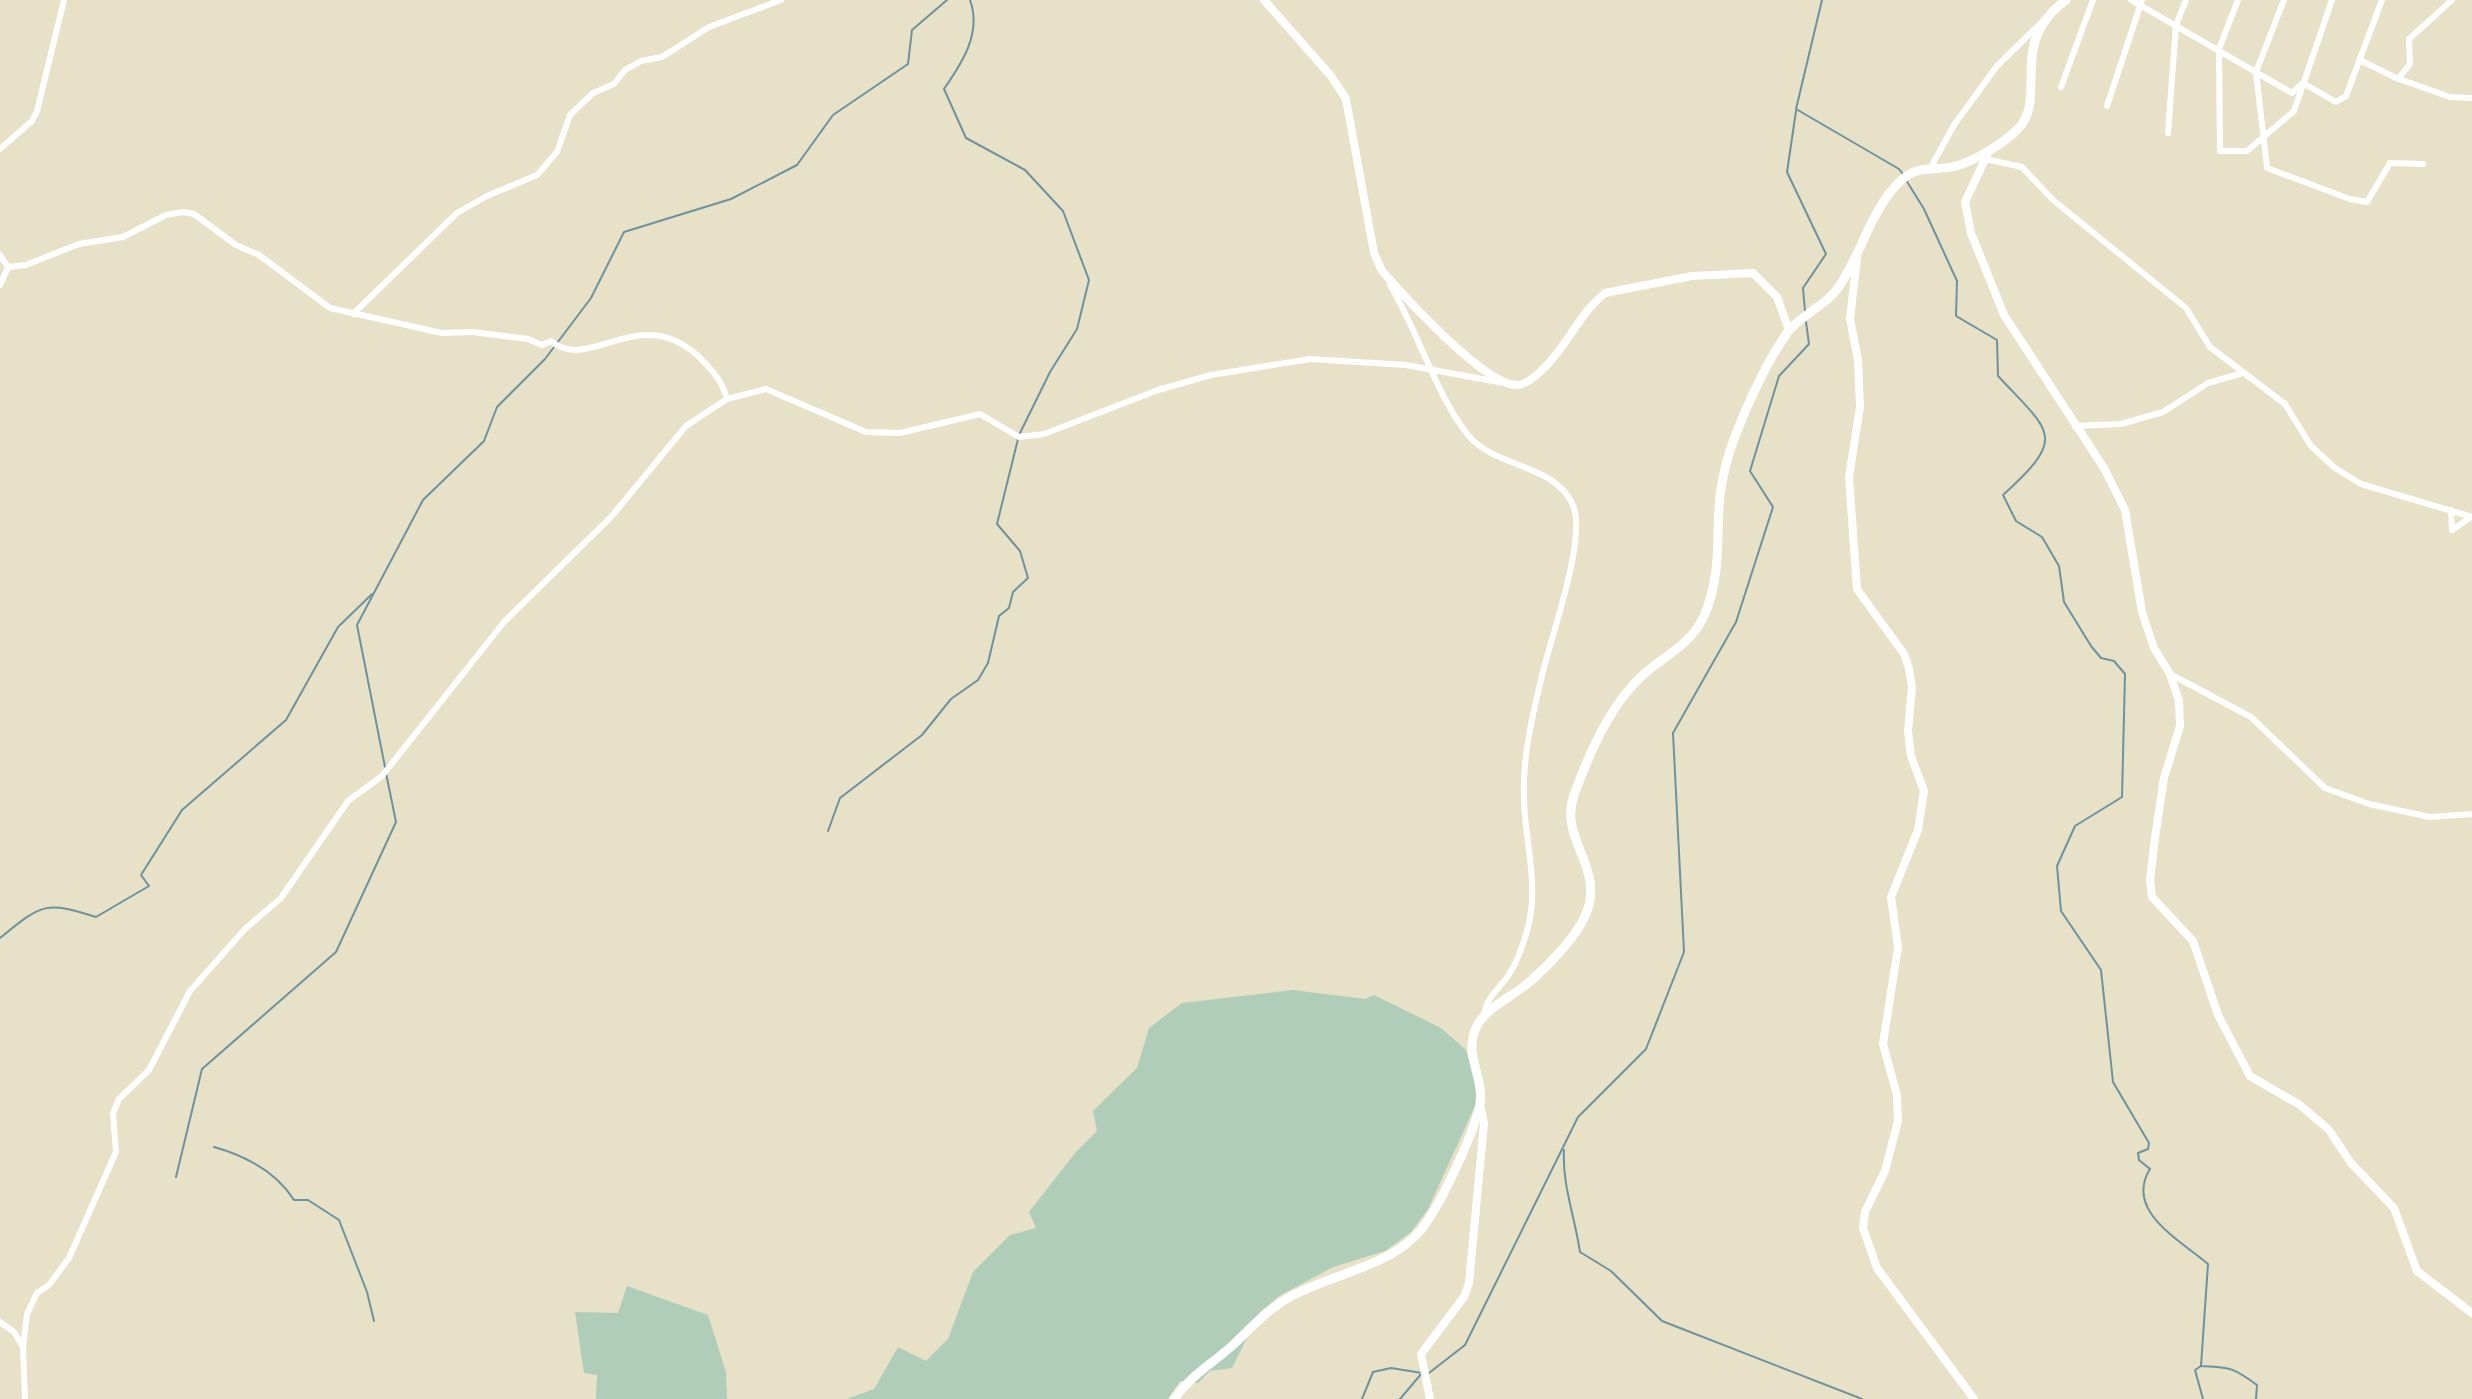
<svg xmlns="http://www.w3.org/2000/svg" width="2472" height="1399" font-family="Lato,sans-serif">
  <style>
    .green { fill: #b0cdb9 }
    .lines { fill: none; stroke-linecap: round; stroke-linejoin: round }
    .stream { stroke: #6e929e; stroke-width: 2 }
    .street { stroke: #fff; stroke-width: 6 }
    .secondary { stroke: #fff; stroke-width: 8 }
    .primary { stroke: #fff; stroke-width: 9 }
  </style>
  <rect width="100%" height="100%" fill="#e6e1c7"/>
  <g class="green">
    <path d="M1293,990L1365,999L1374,995L1441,1028L1465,1049L1477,1082L1475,1106L1428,1209L1411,1232L1385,1251L1333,1267L1279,1296L1260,1312L1232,1368L1210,1371L1198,1383L1180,1381L1168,1399H847L874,1389L898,1347L926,1361L948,1339L973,1272L1010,1235L1036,1228L1029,1212L1076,1152L1097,1131L1093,1111L1137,1068L1149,1028L1182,1003Z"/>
    <path d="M627,1286L708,1315L726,1372L727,1399H596L597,1375L584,1373L575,1312L618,1313Z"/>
  </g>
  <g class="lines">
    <g class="stream">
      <path d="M970,0C982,33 962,63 944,89L966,138L1025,170L1063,211L1089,280L1077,329L1050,372L1020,433"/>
      <path d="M1822,0L1796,109L1899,169L1903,174"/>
      <path d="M1796,111L1787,172L1826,254L1803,288L1805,311"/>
      <path d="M1906,180L1924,209L1957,281L1956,316L1997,340L1998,376C2051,433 2068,436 2003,495L2016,521L2042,537L2059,566L2064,602L2091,646L2101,658L2114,661L2125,674L2122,797L2075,826L2057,866L2061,911L2101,970L2113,1082L2149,1143L2148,1149L2138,1153L2139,1160L2150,1169C2124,1211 2180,1240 2208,1264L2201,1366C2230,1368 2231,1366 2257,1385L2256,1399"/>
      <path d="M385,767L357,625L423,500L484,441L497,407L545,359L591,298L624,232L731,199L797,165L833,115L908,64L912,30L947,0"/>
      <path d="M828,831L840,798L922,735L951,699L978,680L988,663L999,616L1009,608L1013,592L1028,578L1020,551L997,524L1018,439"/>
      <path d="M0,938C41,905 44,900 96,917L149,886L141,875L182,810L286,720L338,627L372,594"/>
      <path d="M214,1147C246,1156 276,1172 294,1200H308L339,1220L367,1292L374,1321"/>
      <path d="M1564,1150C1562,1185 1575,1217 1580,1252L1611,1271L1662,1321L1862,1399"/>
      <path d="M176,1177L202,1069L336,952L396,822L386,773"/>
      <path d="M2201,1366L2195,1370L2203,1399"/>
      <path d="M1429,1373L1465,1345L1578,1117L1646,1049L1684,952L1673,733L1736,622L1773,507L1750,471L1779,376L1809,344L1806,322"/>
      <path d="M1362,1399L1373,1372L1391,1368L1422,1373"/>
      <path d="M1400,1399L1422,1373"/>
    </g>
    <g class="street">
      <path d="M2131,0L2292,93L2303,83L2336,102L2346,96L2382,0"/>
      <path d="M2238,0L2219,49L2220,151H2247L2294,111L2332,0"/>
      <path d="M2284,0L2256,72L2267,168L2350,199L2367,202L2390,163L2423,164"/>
      <path d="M2360,60L2398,79L2410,64L2409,39L2452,0"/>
      <path d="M2399,79L2450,97L2472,98"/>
      <path d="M2061,87L2093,0"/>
      <path d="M2107,106L2142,0"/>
      <path d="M2168,133L2176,25L2186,0"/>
      <path d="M0,149L32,121L37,111L64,0"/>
      <path d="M1985,159L2022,167L2053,200L2186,308L2210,347L2285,404L2311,446L2335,468L2361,484L2472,517"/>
      <path d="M1931,167L1954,125L1997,66L2044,20"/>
      <path d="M0,255L8,267L0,285"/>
      <path d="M8,267L26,265L79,244L123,237L166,215L183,212L194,214L236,245L259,255L330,308L442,333L473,332L528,339L542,345L551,341C590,375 643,296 705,363C716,375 722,382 727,399"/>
      <path d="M1390,285C1418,331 1436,395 1468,435C1495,468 1552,463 1572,503C1589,536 1549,641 1541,680C1532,717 1522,761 1524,799C1525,844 1540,886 1527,931C1523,945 1516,964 1508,976C1498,990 1486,997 1484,1016"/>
      <path d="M353,314L457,213L487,196L537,175L557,152L570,115L593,93L614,84L625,70L641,61L662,57L709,27L781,0"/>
      <path d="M2075,426L2121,424L2163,412L2208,383L2243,373"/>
      <path d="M2451,510L2452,530L2471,517"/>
      <path d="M2170,674L2251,717L2325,788L2369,804L2430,817L2472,814"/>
      <path d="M0,1322L14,1332L23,1347"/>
      <path d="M25,1399L23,1347L27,1314L37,1293L49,1285L69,1258L116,1152L113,1113L119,1099L149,1070L190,991L245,929L281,898L348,801L382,776L504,622L611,517L686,426L727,399L766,389L866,432L900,433L980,414L1019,437L1044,434L1158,390L1211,375L1310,359L1406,365L1504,383"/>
    </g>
    <g class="secondary">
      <path d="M1264,0L1331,76L1346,99L1374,253L1382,271C1404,296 1485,386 1517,385C1526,385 1537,375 1543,369C1567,346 1579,314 1605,293L1692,276L1753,273L1777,297L1789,330"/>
      <path d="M1989,151L1965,202L1971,233L2004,315L2104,468L2125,510L2142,612L2154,648L2170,674L2179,701L2180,726L2164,778L2155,838L2150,880L2152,897L2193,941L2218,1015L2250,1076L2300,1105L2329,1130L2351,1163L2394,1208L2417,1271L2472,1313"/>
      <path d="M1857,258L1850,319L1858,360L1860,407L1849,477L1857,589L1904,654L1909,668L1912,687L1908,731L1911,756L1924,791L1918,830L1891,897L1898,947L1883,1044L1897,1095L1898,1121L1885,1171L1865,1212L1863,1228L1877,1268L1974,1399"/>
      <path d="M1430,1399L1421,1354L1464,1297L1469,1283L1484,1123L1480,1105"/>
    </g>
    <path class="primary" d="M1174,1399C1191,1375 1212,1364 1233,1345C1251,1328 1267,1310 1288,1298C1333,1272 1399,1267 1428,1220C1444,1196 1475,1131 1480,1104C1484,1080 1466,1056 1474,1033C1481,1010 1508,999 1526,985C1546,968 1574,940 1585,916C1607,869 1558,840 1574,795C1587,759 1607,712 1634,684C1657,658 1689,649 1704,616C1726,566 1712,522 1724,473C1732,435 1764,365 1787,333C1801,314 1827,306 1840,285C1860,255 1869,218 1892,190C1916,161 1927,173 1956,166C1975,161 2004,143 2018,129C2049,96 2006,44 2066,0"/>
  </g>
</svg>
